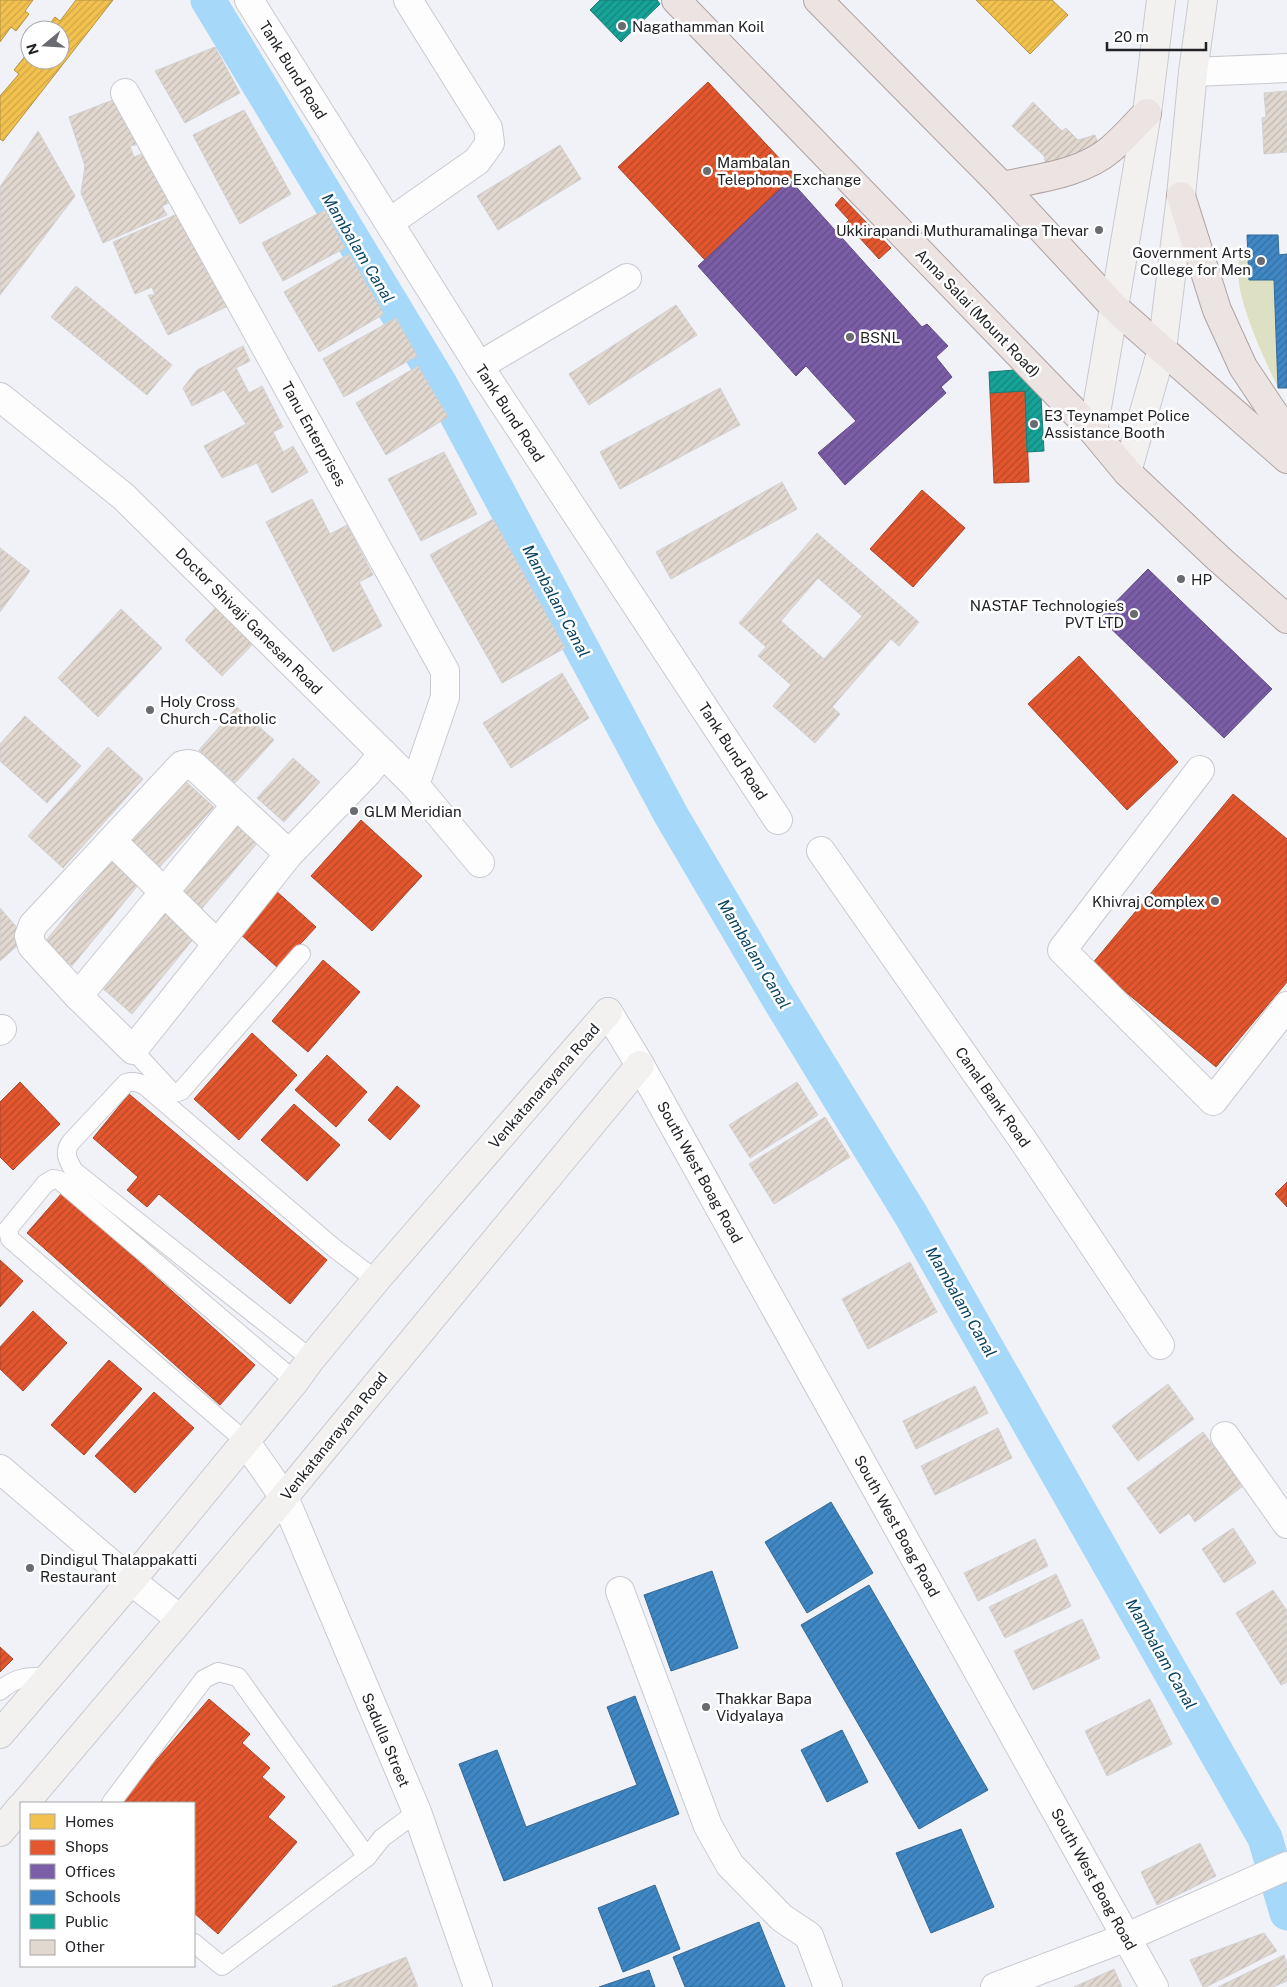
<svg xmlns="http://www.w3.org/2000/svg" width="1287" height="1987" font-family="'Public Sans',sans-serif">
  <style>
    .green { fill: #dde0c2 }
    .homes { fill: url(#homes-hatch); stroke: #b39142 }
    .shops { fill: url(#shops-hatch); stroke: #aa472c }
    .offices { fill: url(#offices-hatch); stroke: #604c80 }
    .schools { fill: url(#schools-hatch); stroke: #366995 }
    .public { fill: url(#public-hatch); stroke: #1a7c76 }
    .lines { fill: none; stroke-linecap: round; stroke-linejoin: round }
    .canal { stroke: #a6d8f9; stroke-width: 35 }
    .building { fill: url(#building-hatch); stroke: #d1d0d2; fill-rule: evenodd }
    .service-casing { stroke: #c8cacf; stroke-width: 20 }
    .minor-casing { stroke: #c8cacf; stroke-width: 30 }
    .tertiary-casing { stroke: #c8cacf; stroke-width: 30 }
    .secondary-casing { stroke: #c8cacf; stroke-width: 30 }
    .primary-casing { stroke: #afa2a1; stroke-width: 30 }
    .service { stroke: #fdfdfe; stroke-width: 18 }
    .minor { stroke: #fdfdfe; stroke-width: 28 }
    .tertiary { stroke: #fdfdfe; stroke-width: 28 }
    .secondary { stroke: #f3f0f0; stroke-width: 28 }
    .primary { stroke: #ebe4e2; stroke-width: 28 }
    .poi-dot { fill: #696b70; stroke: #fff; stroke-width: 2 }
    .labels { text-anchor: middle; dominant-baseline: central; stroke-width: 5; stroke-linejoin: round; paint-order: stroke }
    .poi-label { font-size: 15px; fill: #212226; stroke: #fff; text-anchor: start }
    .street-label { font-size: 15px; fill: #212226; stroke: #fff }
    .water-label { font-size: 16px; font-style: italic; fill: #0a4462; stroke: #fff }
  </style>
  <defs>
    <pattern id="homes-hatch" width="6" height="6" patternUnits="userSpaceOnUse" patternTransform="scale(1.25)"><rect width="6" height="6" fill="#f2c14e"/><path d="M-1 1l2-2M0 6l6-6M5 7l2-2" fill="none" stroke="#cfa644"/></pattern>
    <pattern id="shops-hatch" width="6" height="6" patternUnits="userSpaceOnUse" patternTransform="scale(1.25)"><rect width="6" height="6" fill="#e4572e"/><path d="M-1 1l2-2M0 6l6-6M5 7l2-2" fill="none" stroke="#b84827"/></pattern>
    <pattern id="offices-hatch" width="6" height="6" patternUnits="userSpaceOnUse" patternTransform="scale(1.25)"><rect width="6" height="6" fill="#7b5ea7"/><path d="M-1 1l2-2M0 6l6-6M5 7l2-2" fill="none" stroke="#644d88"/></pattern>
    <pattern id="schools-hatch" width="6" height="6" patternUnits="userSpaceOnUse" patternTransform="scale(1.25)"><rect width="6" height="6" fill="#3f88c5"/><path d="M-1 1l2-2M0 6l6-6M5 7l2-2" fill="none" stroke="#346fa0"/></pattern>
    <pattern id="public-hatch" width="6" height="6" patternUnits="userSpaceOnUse" patternTransform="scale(1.25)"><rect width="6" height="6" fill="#17a398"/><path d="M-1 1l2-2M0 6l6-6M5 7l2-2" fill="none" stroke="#14847c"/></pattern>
    <pattern id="building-hatch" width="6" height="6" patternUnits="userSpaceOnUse" patternTransform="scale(1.25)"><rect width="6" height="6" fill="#e1d8cf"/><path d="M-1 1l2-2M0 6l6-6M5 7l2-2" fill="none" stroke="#c1b9b2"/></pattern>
  </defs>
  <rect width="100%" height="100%" fill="#f0f2f8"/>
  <path class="green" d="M1248,252L1249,280H1274L1278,388C1265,360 1225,279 1242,253Z"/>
  <g class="homes">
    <path d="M0,0H33L25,11L29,14L16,31L11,27L0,42Z"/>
    <path d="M76,0H113L3,141L0,139V96L19,74L14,70L26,55L30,57V60H60V30H45L55,17L60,21Z"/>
    <path d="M976,0H1052L1068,15L1030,54Z"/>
  </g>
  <g class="shops">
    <path d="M708,82L795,175L705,260L618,167Z"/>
    <path d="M842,197L891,248L879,259L846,223L849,220L835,205Z"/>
    <path d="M1025,391L1029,482L994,483L990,393Z"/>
    <path d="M922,490L965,528L913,587L870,549Z"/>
    <path d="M1079,656L1178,762L1127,810L1028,704Z"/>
    <path d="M1233,794L1287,839V982L1216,1067L1092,964Z"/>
    <path d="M361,820L422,876L372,931L311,876Z"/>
    <path d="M275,890L316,927L278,968L238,932Z"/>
    <path d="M323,960L360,992L308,1052L272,1021Z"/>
    <path d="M252,1033L297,1075L239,1140L194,1099Z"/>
    <path d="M327,1055L367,1092L336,1127L295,1090Z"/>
    <path d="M20,1082L60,1124L13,1170L0,1157V1102Z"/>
    <path d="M397,1086L420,1106L390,1140L368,1120Z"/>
    <path d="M129,1094L327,1260L290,1304L159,1194L147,1207L127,1190L138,1177L93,1138Z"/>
    <path d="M294,1104L340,1145L307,1181L261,1140Z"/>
    <path d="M1287,1182V1207L1275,1194Z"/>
    <path d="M62,1193L255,1365L220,1405L27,1233Z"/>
    <path d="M0,1260L23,1281L0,1307Z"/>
    <path d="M33,1311L67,1343L23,1391L0,1369V1347Z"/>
    <path d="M109,1360L142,1389L84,1455L51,1425Z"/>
    <path d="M154,1392L194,1428L135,1493L95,1456Z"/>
    <path d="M0,1647L13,1659L0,1672Z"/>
    <path d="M209,1699L250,1734L242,1743L270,1768L262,1777L285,1797L268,1817L297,1842L218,1934L194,1913V1803H119Z"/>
  </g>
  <g class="offices">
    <path d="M790,180L922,327L927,324L948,346L936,357L952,377L941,387L946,393L845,485L818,453L856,421L806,366L796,376L698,266Z"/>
    <path d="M1148,569L1272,689L1224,738L1100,618Z"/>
  </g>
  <g class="schools">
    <path d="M1247,235H1278L1279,255L1287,254V388H1278L1274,280H1249Z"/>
    <path d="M831,1502L873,1573L807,1613L765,1542Z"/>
    <path d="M712,1571L738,1648L671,1671L644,1595Z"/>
    <path d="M869,1585L988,1790L919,1829L801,1625Z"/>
    <path d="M635,1696L679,1814L504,1881L459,1764L497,1750L526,1827L637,1785L607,1707Z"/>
    <path d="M842,1730L868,1782L827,1802L801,1750Z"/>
    <path d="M961,1829L994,1907L931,1933L896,1853Z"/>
    <path d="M655,1885L680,1949L623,1972L598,1908Z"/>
    <path d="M759,1922L785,1987H685L673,1957Z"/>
    <path d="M649,1970L655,1987H599Z"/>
  </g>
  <g class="public">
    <path d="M600,0H657L660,4L621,42L590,10Z"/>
    <path d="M1015,370L1041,397L1044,451L1027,452L1025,391L990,393L989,372Z"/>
  </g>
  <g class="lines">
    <path class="canal" d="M208,0L440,384L671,815L779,999L911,1215L1265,1838L1287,1913"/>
  </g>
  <g class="building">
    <path d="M215,47L240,93L185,123L155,71Z"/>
    <path d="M1287,91V152L1264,154L1262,118L1266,117L1264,93Z"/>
    <path d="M118,98L139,144L130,146L134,157L148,151L171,202L162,206L167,215L103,243L81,193L85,166L69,117Z"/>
    <path d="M1033,102L1062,131L1066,128L1078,140L1095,135L1099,147L1046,165L1044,156L1012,126Z"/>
    <path d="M244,110L291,194L240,224L193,135Z"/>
    <path d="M38,131L75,196L0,295V187Z"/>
    <path d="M560,145L581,179L498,230L477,196Z"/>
    <path d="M325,210L345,248L283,281L262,243Z"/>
    <path d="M182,212L212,265L204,269L205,271L215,265L234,303L168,335L148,295H155L152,287L135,294L113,242Z"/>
    <path d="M349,254L384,314L319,352L284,292Z"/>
    <path d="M76,286L172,365L147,395L51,317Z"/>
    <path d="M676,305L697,335L589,405L569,374Z"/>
    <path d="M396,318L417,356L344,397L323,359Z"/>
    <path d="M243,346L250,361L236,368L249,393L262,386L283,427L273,432L283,452L293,446L308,472L272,493L257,463L222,478L204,446L246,424L224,390L192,406L183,388L197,370Z"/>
    <path d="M418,366L448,417L386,455L356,403Z"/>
    <path d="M720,388L740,425L620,489L600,452Z"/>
    <path d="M444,452L477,514L421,541L388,479Z"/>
    <path d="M782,482L797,509L671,579L656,552Z"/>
    <path d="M312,499L330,534L347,525L373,575L359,582L382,626L333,652L266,522Z"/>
    <path d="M493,519L565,648L502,683L430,555Z"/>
    <path d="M817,533L919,622L899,646L891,639L832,707L840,714L815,743L773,706L791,685L758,656L766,647L739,623ZM818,578L862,616L824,659L781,621Z"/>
    <path d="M0,548L30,571L0,612Z"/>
    <path d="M221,602L259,638L222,676L185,640Z"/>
    <path d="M121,609L162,648L98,717L58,678Z"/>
    <path d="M562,673L589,718L511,768L483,723Z"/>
    <path d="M237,707L274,740L235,783L199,750Z"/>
    <path d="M25,716L81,766L47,803L0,761V744Z"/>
    <path d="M108,747L143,779L63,868L28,836Z"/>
    <path d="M293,758L320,782L284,822L257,798Z"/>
    <path d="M184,780L214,807L157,870L128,843Z"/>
    <path d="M233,819L259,841L198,913L172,891Z"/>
    <path d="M111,861L139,884L72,966L44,943Z"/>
    <path d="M0,908L26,938L0,961Z"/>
    <path d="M163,910L195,937L132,1014L100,986Z"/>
    <path d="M797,1082L818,1115L750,1158L729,1125Z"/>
    <path d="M825,1117L850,1157L774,1204L749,1164Z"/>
    <path d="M910,1262L937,1312L868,1349L842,1299Z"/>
    <path d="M1168,1384L1194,1419L1138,1461L1112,1426Z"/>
    <path d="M975,1386L988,1413L916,1449L903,1421Z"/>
    <path d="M998,1428L1012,1458L935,1495L921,1466Z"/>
    <path d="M1203,1432L1243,1486L1195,1522L1189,1513L1160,1534L1127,1488Z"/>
    <path d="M1233,1528L1256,1563L1224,1583L1202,1549Z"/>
    <path d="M1035,1539L1048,1566L978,1601L964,1573Z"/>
    <path d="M1056,1574L1071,1606L1005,1638L989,1607Z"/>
    <path d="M1273,1590L1287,1611V1682L1281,1685L1236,1613Z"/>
    <path d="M1082,1619L1100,1658L1033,1690L1014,1651Z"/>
    <path d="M1150,1699L1172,1744L1107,1776L1085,1731Z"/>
    <path d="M1200,1843L1216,1876L1157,1905L1141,1872Z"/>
    <path d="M1264,1933L1277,1951L1206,1987H1203L1190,1960Z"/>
    <path d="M1284,1955L1287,1965V1981L1273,1987H1218Z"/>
    <path d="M406,1957L418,1987H332Z"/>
    <path d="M1114,1969L1122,1987H1074Z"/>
  </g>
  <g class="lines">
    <g class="service-casing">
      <g id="service">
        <path d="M133,1050L170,1090L174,1093L181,1091L301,954"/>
        <path d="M311,1359L74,1171C68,1161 63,1152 71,1142L126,1083C133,1081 137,1082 144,1085L334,1248L376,1280"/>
        <path d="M245,1441L10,1239L8,1229L45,1184L53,1179L59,1180L295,1381"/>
        <path d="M0,1691C14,1677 30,1676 49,1677"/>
        <path d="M111,1803L204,1679L218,1672L238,1677L367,1857"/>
        <path d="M194,1943L222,1966L367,1857L382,1838L417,1812"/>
      </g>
    </g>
    <g class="minor-casing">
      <g id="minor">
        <path d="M249,0L479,366L778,820"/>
        <path d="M125,93L445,671V697L415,785"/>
        <path d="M390,222L477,161L490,143L488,128L408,0"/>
        <path d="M479,366L627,278"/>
        <path d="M0,397L124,497L415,785L480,863"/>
        <path d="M1200,770L1062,950L1213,1101L1287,1006"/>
        <path d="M112,841L217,944"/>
        <path d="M821,851L1025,1143L1160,1345"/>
        <path d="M289,854L193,765L188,764L182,765L33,925L29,936L32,946L78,996L133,1050L289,854L368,772L383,753"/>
        <path d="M78,996L236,805"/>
        <path d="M0,1031L2,1029"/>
        <path d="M1225,1436L1287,1524"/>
        <path d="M620,1591L708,1826L730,1865L782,1918L809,1936L828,1987"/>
      </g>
    </g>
    <g class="tertiary-casing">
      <g id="tertiary">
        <path d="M1193,72L1287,68"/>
        <path d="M608,1012L640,1065L1154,1987"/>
        <path d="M245,1441L284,1497L417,1812L478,1987"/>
        <path d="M0,1469L131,1581L180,1619"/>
        <path d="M995,1987L1127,1937L1287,1866"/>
      </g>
    </g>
    <g class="secondary-casing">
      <g id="secondary">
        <path d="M1093,431L1147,113L1161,0"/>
        <path d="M1127,472L1162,349L1181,196L1193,72L1203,0"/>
        <path d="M0,1734L131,1581L295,1381L311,1359L376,1280L608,1012"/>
        <path d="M25,1803L284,1497L640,1065"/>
        <path d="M0,1832L21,1807"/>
      </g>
    </g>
    <g class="primary-casing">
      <g id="primary">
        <path d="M676,0L1093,431L1127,472L1218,558L1287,619"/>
        <path d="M818,0L1002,186L1115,308L1287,459"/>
        <path d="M1002,186C1038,178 1082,174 1111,149C1124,138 1135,125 1147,113"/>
        <path d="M1181,196L1217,310L1243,367L1287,433"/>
      </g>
    </g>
    <use href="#service" class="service"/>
    <use href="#minor" class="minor"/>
    <use href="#tertiary" class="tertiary"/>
    <use href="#secondary" class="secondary"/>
    <use href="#primary" class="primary"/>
  </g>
  <g class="poi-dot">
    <circle cx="622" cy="26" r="5"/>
    <circle cx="707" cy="171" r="5"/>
    <circle cx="1099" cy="230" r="5"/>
    <circle cx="1261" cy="261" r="5"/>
    <circle cx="850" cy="337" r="5"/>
    <circle cx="1034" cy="424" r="5"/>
    <circle cx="1181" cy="579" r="5"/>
    <circle cx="1134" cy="614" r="5"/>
    <circle cx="150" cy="710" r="5"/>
    <circle cx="354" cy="811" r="5"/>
    <circle cx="1215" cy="901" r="5"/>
    <circle cx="30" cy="1568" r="5"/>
    <circle cx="706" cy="1707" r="5"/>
  </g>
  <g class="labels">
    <g class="poi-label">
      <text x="632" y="26">Nagathamman Koil</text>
      <text x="717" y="162">Mambalan<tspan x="717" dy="17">Telephone Exchange</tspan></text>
      <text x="1089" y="230" text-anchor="end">Ukkirapandi Muthuramalinga Thevar</text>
      <text x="1251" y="252" text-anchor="end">Government Arts<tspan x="1251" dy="17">College for Men</tspan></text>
      <text x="860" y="337">BSNL</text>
      <text x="1044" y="415">E3 Teynampet Police<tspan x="1044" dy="17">Assistance Booth</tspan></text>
      <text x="1191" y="579">HP</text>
      <text x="1124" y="605" text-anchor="end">NASTAF Technologies<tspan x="1124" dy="17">PVT LTD</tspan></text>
      <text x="160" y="701">Holy Cross<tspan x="160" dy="17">Church - Catholic</tspan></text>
      <text x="364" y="811">GLM Meridian</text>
      <text x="1205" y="901" text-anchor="end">Khivraj Complex</text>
      <text x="40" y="1559">Dindigul Thalappakatti<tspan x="40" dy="17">Restaurant</tspan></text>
      <text x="716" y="1698">Thakkar Bapa<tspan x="716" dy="17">Vidyalaya</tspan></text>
    </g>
    <g class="street-label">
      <text transform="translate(293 70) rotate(58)">Tank Bund Road</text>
      <text transform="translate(978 313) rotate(46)">Anna Salai (Mount Road)</text>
      <text transform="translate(510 413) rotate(57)">Tank Bund Road</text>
      <text transform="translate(314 434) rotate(61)">Tanu Enterprises</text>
      <text transform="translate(249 621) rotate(45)">Doctor Shivaji Ganesan Road</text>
      <text transform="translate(733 751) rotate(57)">Tank Bund Road</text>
      <text transform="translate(544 1086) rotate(-49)">Venkatanarayana Road</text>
      <text transform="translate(993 1097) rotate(55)">Canal Bank Road</text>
      <text transform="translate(700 1172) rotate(61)">South West Boag Road</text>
      <text transform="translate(334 1436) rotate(-51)">Venkatanarayana Road</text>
      <text transform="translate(897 1526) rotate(61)">South West Boag Road</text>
      <text transform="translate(386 1740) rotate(67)">Sadulla Street</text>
      <text transform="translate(1094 1879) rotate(61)">South West Boag Road</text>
    </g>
    <g class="water-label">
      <text transform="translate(358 248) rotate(59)">Mambalam Canal</text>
      <text transform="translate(556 601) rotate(62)">Mambalam Canal</text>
      <text transform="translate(754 954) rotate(59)">Mambalam Canal</text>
      <text transform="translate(961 1302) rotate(60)">Mambalam Canal</text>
      <text transform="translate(1161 1654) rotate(60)">Mambalam Canal</text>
    </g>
  </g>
  <rect x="20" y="1802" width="175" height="165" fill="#ffffff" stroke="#a6a7a8"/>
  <rect x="30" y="1814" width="25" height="15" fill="#f2c14e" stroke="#a6a7a8"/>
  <text x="65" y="1827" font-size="15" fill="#212226">Homes</text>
  <rect x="30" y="1840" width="25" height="15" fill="#e4572e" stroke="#a6a7a8"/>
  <text x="65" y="1852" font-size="15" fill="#212226">Shops</text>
  <rect x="30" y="1864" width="25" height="15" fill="#7b5ea7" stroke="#a6a7a8"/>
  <text x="65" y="1877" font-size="15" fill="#212226">Offices</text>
  <rect x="30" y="1890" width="25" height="15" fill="#3f88c5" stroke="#a6a7a8"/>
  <text x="65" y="1902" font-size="15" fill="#212226">Schools</text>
  <rect x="30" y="1914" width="25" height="15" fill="#17a398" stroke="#a6a7a8"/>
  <text x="65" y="1927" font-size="15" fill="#212226">Public</text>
  <rect x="30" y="1940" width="25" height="15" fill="#e1d8cf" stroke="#a6a7a8"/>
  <text x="65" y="1952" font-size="15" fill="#212226">Other</text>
  <g transform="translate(45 45) rotate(252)"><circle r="24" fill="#ffffff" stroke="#a6a7a8"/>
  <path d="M0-4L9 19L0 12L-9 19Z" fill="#696b70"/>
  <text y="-8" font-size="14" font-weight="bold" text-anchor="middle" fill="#212226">N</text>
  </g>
  <path d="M1107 42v8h99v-8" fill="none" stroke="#212226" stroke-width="2.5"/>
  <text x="1114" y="42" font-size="15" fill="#212226" stroke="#ffffff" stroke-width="4" paint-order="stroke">20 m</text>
</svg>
